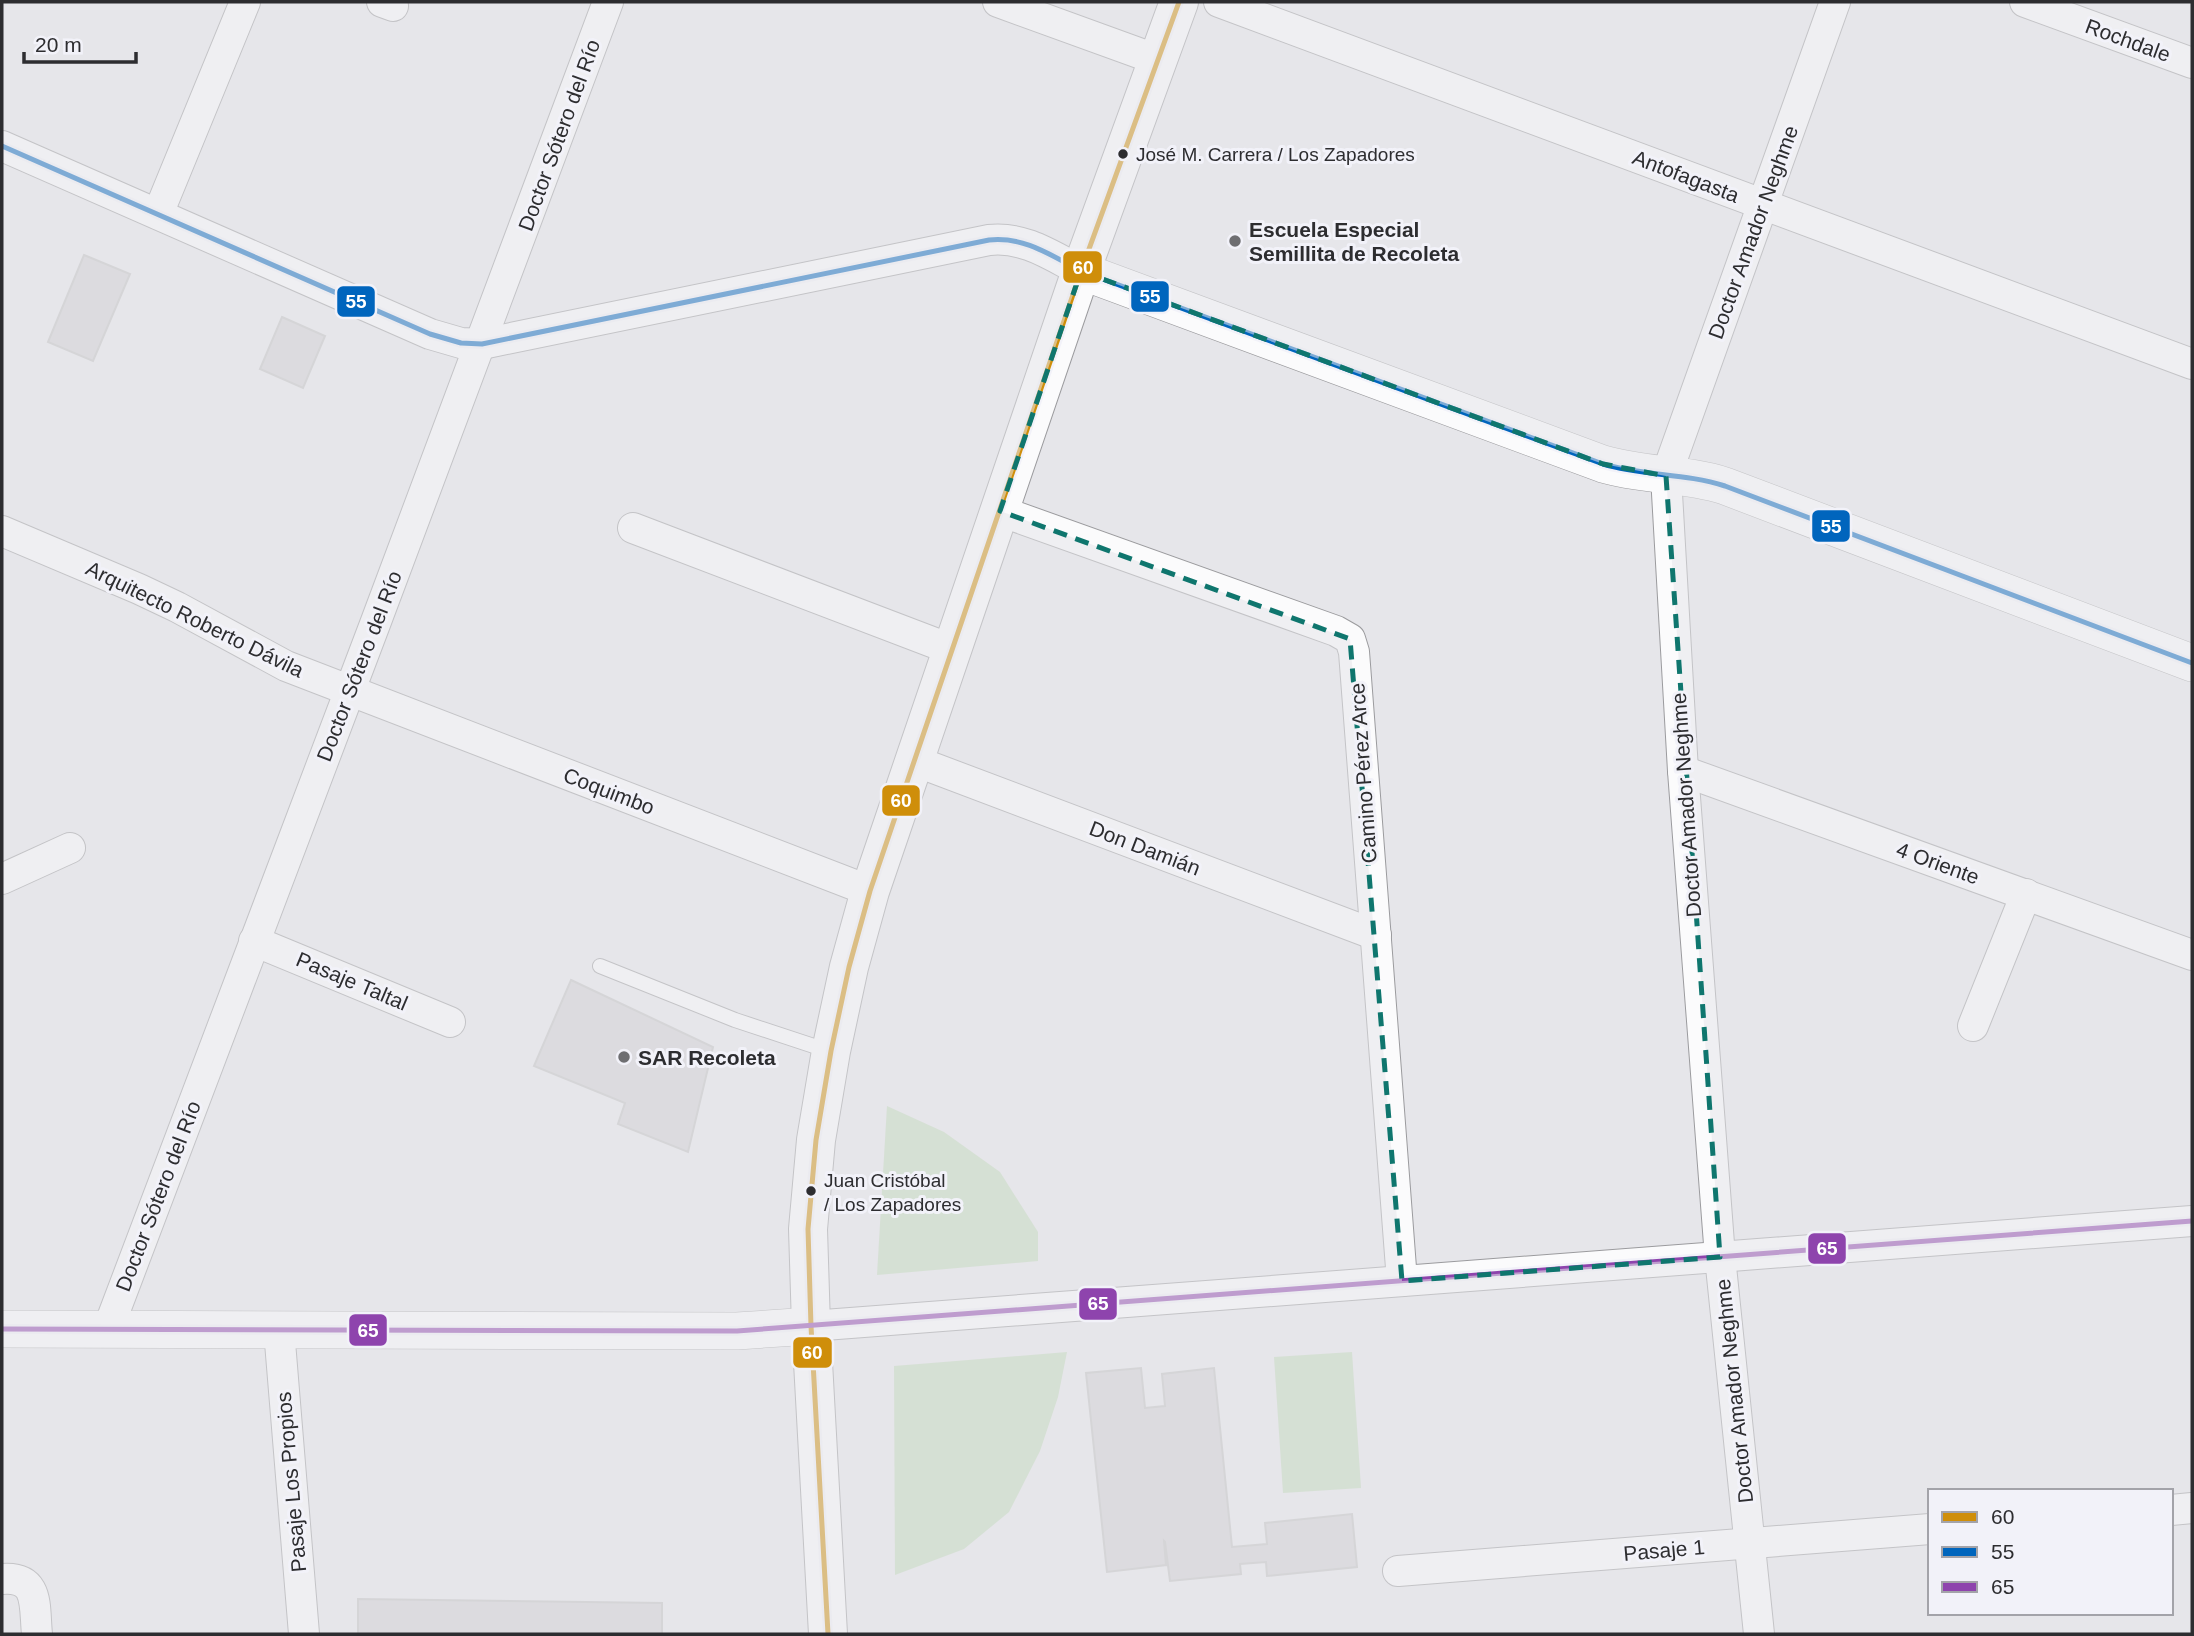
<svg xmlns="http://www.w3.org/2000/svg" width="2194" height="1636" font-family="Arial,sans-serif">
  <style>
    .green { fill: #c2d9bb }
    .building { fill: #d0cfd2; stroke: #c1c0c2; stroke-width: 2 }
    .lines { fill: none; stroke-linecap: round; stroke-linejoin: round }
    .service-casing { stroke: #9b9b9e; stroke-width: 16 }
    .minor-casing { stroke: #9b9b9e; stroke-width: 32 }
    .tertiary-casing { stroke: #9b9b9e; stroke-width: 38 }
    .secondary-casing { stroke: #9b9b9e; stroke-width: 40 }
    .service { stroke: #fbfbfc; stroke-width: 14 }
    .minor { stroke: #fbfbfc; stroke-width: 30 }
    .tertiary { stroke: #fbfbfc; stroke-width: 37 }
    .secondary { stroke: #fbfbfc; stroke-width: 38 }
    .bus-1-casing { stroke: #f2f2f9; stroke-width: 10 }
    .bus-2-casing { stroke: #f2f2f9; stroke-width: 10 }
    .bus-3-casing { stroke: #f2f2f9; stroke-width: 10 }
    .bus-1 { stroke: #cf8e0a; stroke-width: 5 }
    .bus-2 { stroke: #0065bd; stroke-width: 5 }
    .bus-3 { stroke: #8e44ad; stroke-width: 5 }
    .marked { fill: none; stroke: #0f766e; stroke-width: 5; stroke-dasharray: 14 9; stroke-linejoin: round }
    .bus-dot { fill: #2d2d30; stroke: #f2f2f9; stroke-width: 2.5 }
    .poi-dot { fill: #6e6e71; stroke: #f2f2f9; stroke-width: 2.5 }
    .labels { text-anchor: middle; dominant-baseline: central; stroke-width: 6; stroke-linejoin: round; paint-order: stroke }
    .bus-label { font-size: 19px; fill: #2d2d30; stroke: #f2f2f9; text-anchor: start }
    .street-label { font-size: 21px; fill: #2d2d30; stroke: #f2f2f9 }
    .poi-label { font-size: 21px; font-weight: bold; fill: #2d2d30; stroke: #f2f2f9; text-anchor: start }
    .line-badge { stroke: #f2f2f9; stroke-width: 2.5 }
    .badge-label { font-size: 19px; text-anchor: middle; font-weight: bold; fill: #fff }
  </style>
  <rect width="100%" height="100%" fill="#e6e6ea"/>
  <g class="green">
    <path d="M887,1106L944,1132L1000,1172L1038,1232V1261L877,1275Z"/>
    <path d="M1067,1352L1058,1397L1040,1451L1009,1512L964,1549L895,1575L894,1366Z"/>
    <path d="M1352,1352L1361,1488L1283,1493L1274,1357Z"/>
  </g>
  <g class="building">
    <path d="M84,255L130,274L93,361L48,342Z"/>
    <path d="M282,317L325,336L303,388L260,369Z"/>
    <path d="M571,980L713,1047L688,1152L618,1124L625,1103L534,1066Z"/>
    <path d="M1141,1368L1145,1408L1165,1406L1162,1374L1214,1368L1232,1547L1267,1544L1265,1523L1352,1514L1357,1567L1267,1576L1266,1562L1240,1564L1241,1574L1170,1581L1165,1542L1164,1541L1166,1565L1107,1572L1086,1373Z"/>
    <path d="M358,1599L662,1603V1634H358Z"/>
  </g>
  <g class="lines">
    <g class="service-casing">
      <path id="service" d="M600,966L735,1020L829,1051"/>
    </g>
    <g class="minor-casing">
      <g id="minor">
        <path d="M382,2L393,6"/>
        <path d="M998,2L1158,60"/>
        <path d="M1219,2L2192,364"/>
        <path d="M2025,2L2192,63"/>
        <path d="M2,146L430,334L461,343L482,344L989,240C1024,236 1052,256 1081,271"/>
        <path d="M158,214L245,2"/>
        <path d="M1000,511L1336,631L1350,639L1354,652L1402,1281"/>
        <path d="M633,528L953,650"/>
        <path d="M2,531L139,589L177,607L286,666L870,891"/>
        <path d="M915,761L1376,935"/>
        <path d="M1683,771L2192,955"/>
        <path d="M2,879L70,848"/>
        <path d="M254,941L450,1022"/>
        <path d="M1973,1026L2026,894"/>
        <path d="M811,1326L2192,1221"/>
        <path d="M108,1329C274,886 445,446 608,2"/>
        <path d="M279,1330L304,1634"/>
        <path d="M2171,1510L2192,1508"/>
        <path d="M1398,1571L1930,1529"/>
        <path d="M2,1579C40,1576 34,1606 37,1634"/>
        <path d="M1759,1634L1720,1257L1683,771L1666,476L1835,2"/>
      </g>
    </g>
    <g class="tertiary-casing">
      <g id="tertiary">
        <path d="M1081,271L1603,464C1643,476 1685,473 1725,486L2192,663"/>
        <path d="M2,1329L737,1331L811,1326"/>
      </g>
    </g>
    <g class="secondary-casing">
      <path id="secondary" d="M828,1634L811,1326L808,1229L816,1140L831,1051L849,967L870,891L1081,271L1179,2"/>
    </g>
    <use href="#service" class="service"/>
    <use href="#minor" class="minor"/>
    <use href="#tertiary" class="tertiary"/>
    <use href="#secondary" class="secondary"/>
    <g class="bus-1-casing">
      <path id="bus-1" d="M828,1634L811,1326L808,1229L816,1140L831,1051L849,967L870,891L1081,271L1179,2"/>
    </g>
    <g class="bus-2-casing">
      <path id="bus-2" d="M2,146L430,334L461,343L482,344L989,240C1024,236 1052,256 1081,271L1603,464C1643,476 1685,473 1725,486L2192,663"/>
    </g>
    <g class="bus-3-casing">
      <path id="bus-3" d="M2,1329L737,1331L2192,1221"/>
    </g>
    <use href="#bus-1" class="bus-1"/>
    <use href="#bus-2" class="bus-2"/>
    <use href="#bus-3" class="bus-3"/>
  </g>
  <path d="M0 0H2194V1636H0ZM1081,271L1603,464L1666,476L1720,1257L1402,1281L1350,639L1000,511Z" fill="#e6e6ea" fill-opacity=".55" fill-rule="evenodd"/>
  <path class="marked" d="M1081,271L1603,464L1666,476L1720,1257L1402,1281L1350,639L1000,511Z"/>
  <g class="bus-dot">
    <circle cx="1123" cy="154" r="6"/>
    <circle cx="811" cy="1191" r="6"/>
  </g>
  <g class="poi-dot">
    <circle cx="1235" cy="241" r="7"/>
    <circle cx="624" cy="1057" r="7"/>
  </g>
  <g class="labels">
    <g class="bus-label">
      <text x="1136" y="154">José M. Carrera / Los Zapadores</text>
      <text x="824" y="1180">Juan Cristóbal<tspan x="824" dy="24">/ Los Zapadores</tspan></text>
    </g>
    <g class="street-label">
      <text transform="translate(2128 40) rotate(20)">Rochdale</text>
      <text transform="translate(559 135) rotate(-70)">Doctor Sótero del Río</text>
      <text transform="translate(1686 176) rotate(21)">Antofagasta</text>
      <text transform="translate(1753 232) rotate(-70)">Doctor Amador Neghme</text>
      <text transform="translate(195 619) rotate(26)">Arquitecto Roberto Dávila</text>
      <text transform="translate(359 666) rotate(-69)">Doctor Sótero del Río</text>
      <text transform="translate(1363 773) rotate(-94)">Camino Pérez Arce</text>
      <text transform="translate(609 791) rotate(21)">Coquimbo</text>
      <text transform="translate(1686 805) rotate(-94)">Doctor Amador Neghme</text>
      <text transform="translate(1145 848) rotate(21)">Don Damián</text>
      <text transform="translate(1938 863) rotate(20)">4 Oriente</text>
      <text transform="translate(352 981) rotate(23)">Pasaje Taltal</text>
      <text transform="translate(158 1196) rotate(-69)">Doctor Sótero del Río</text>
      <text transform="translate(1734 1391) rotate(-96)">Doctor Amador Neghme</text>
      <text transform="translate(291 1482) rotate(-95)">Pasaje Los Propios</text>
      <text transform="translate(1664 1550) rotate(-5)">Pasaje 1</text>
    </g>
    <g class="poi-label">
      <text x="1249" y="229">Escuela Especial<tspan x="1249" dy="24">Semillita de Recoleta</tspan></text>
      <text x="638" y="1057">SAR Recoleta</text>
    </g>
  </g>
  <g class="line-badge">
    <rect x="1062" y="250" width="41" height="34" rx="7" fill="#cf8e0a"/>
    <rect x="1130" y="280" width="40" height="33" rx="7" fill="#0065bd"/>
    <rect x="336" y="285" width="40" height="33" rx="7" fill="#0065bd"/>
    <rect x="1811" y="509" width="40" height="34" rx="7" fill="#0065bd"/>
    <rect x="881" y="784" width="40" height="33" rx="7" fill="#cf8e0a"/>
    <rect x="1807" y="1232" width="40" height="33" rx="7" fill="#8e44ad"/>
    <rect x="1078" y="1287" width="40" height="34" rx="7" fill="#8e44ad"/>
    <rect x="348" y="1313" width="40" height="34" rx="7" fill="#8e44ad"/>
    <rect x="792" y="1336" width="41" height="33" rx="7" fill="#cf8e0a"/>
  </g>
  <g class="badge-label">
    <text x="1083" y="274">60</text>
    <text x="1150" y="303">55</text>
    <text x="356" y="308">55</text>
    <text x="1831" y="533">55</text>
    <text x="901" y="807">60</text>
    <text x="1827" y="1255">65</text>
    <text x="1098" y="1310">65</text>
    <text x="368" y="1337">65</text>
    <text x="812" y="1359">60</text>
  </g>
  <rect width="2194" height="1636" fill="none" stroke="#2d2d30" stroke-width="7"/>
  <rect x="1928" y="1489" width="245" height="126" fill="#f2f2f9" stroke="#a3a3a9" stroke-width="2"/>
  <rect x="1942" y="1512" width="35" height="10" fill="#cf8e0a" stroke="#a3a3a9" stroke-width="2"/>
  <text x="1991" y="1524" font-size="21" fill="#2d2d30">60</text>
  <rect x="1942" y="1547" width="35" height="10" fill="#0065bd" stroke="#a3a3a9" stroke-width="2"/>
  <text x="1991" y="1559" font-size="21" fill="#2d2d30">55</text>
  <rect x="1942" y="1582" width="35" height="10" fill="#8e44ad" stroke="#a3a3a9" stroke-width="2"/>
  <text x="1991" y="1594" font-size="21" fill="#2d2d30">65</text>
  <path d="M24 52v10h112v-10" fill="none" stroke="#2d2d30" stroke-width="3.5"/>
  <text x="35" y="52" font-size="21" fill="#2d2d30" stroke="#f2f2f9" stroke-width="5" paint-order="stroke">20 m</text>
</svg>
